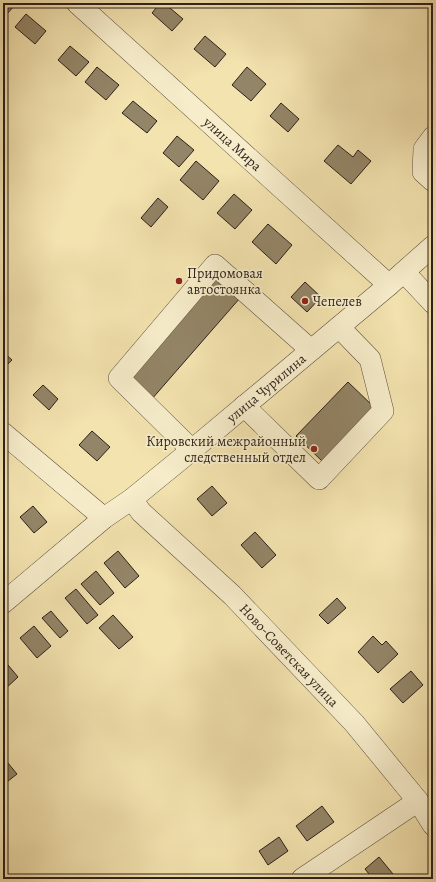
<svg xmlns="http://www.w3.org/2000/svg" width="436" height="882" font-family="Alegreya,serif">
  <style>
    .building { fill: #938567; stroke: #2c1f1a }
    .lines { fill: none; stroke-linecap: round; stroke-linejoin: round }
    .minor-casing { stroke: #5e503f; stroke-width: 22 }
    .minor { stroke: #f7edcb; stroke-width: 21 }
    .poi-dot { fill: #8f2418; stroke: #f7edcb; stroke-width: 1.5 }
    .labels { text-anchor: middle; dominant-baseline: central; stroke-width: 3.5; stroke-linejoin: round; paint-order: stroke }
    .street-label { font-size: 14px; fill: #2c1f1a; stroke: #f7edcb }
    .poi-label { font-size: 14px; fill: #2c1f1a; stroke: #f7edcb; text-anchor: start }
  </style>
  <rect width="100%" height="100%" fill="#f3e3af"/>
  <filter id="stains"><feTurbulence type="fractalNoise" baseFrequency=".005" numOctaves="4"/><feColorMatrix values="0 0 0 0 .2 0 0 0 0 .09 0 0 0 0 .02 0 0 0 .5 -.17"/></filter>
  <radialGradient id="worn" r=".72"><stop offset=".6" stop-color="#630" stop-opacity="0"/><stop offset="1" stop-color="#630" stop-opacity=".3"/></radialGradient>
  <g class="building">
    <path d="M3,3H17L5,16L3,14Z"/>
    <path d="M160,3H164L183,19L172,31L152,13Z"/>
    <path d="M26,14L46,31L35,44L15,27Z"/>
    <path d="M205,36L226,54L215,67L194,49Z"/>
    <path d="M70,46L89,62L76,76L58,60Z"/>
    <path d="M97,67L119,85L106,100L85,82Z"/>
    <path d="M247,67L266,84L251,101L232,85Z"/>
    <path d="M133,101L157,121L147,133L122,113Z"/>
    <path d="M281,103L299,119L288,132L270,116Z"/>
    <path d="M177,136L194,150L179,167L163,153Z"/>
    <path d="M338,145L353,157L358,150L371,161L351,184L324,161Z"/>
    <path d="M196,161L219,181L203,200L180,180Z"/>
    <path d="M234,194L252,210L235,229L217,213Z"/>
    <path d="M158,198L168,207L151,227L141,218Z"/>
    <path d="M268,224L292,245L276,264L252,242Z"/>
    <path d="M215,276L240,298L151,400L126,378Z"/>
    <path d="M305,282L321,297L307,312L291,297Z"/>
    <path d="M3,352L12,360L3,369Z"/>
    <path d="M348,382L375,408L323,462L296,436Z"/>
    <path d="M43,385L58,399L49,410L33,395Z"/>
    <path d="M92,431L110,447L97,461L79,445Z"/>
    <path d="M212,486L227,503L212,516L197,499Z"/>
    <path d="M33,506L47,522L34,533L20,517Z"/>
    <path d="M255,532L276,555L262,568L241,545Z"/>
    <path d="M118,551L139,576L125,588L104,563Z"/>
    <path d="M96,571L114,593L100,605L81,584Z"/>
    <path d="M76,589L98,615L87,624L65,598Z"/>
    <path d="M337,598L346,608L328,624L319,615Z"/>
    <path d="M51,611L68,631L60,638L42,618Z"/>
    <path d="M113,615L133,637L119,649L99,628Z"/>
    <path d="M34,626L51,646L37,658L20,638Z"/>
    <path d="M373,636L382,645L386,641L398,654L378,673L358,652Z"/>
    <path d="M3,659L18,677L4,690L3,689Z"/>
    <path d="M411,671L423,685L403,703L390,689Z"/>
    <path d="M3,757L17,774L3,785Z"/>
    <path d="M322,806L334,822L307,841L296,826Z"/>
    <path d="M279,837L288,851L268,865L259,851Z"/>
    <path d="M379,857L393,874L387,879H373L365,869Z"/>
  </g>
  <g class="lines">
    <g class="minor-casing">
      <g id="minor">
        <path id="s1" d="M77,3L389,285"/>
        <path d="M433,137L424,149L423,172L433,181"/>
        <path d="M404,272L433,303"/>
        <path d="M244,406L319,479L383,411L370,359L339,327"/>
        <path d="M3,433L104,518"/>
        <path d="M192,450L119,378L215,265L311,350"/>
        <path id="s2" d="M132,499L141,512L232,595L354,723L418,801L433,825"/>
        <path id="s3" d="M3,603L104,518L132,499L192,450L389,285L433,246"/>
        <path d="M302,879L418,801"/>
      </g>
    </g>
    <use href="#minor" class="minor"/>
  </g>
  <g class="poi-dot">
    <circle cx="179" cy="281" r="4"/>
    <circle cx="305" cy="301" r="4"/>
    <circle cx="314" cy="449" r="4"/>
  </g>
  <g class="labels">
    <g class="street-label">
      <text stroke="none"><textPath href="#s1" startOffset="210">улица Мира</textPath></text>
      <text stroke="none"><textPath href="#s3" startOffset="340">улица Чурилина</textPath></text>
      <text stroke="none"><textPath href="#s2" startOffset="222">Ново-Советская улица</textPath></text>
    </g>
    <g class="poi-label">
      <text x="187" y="273">Придомовая<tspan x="187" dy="16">автостоянка</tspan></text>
      <text x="313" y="301">Чепелев</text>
      <text x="306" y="441" text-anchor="end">Кировский межрайонный<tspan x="306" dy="16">следственный отдел</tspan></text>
    </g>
  </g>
  <rect width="436" height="882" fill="none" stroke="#f3e3af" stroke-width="16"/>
  <rect x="4" y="4" width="428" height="874" fill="none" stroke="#2c1f1a" stroke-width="2"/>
  <rect x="8" y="8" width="420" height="866" fill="none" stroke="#2c1f1a"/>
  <rect width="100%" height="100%" filter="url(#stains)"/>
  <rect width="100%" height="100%" fill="url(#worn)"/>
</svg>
